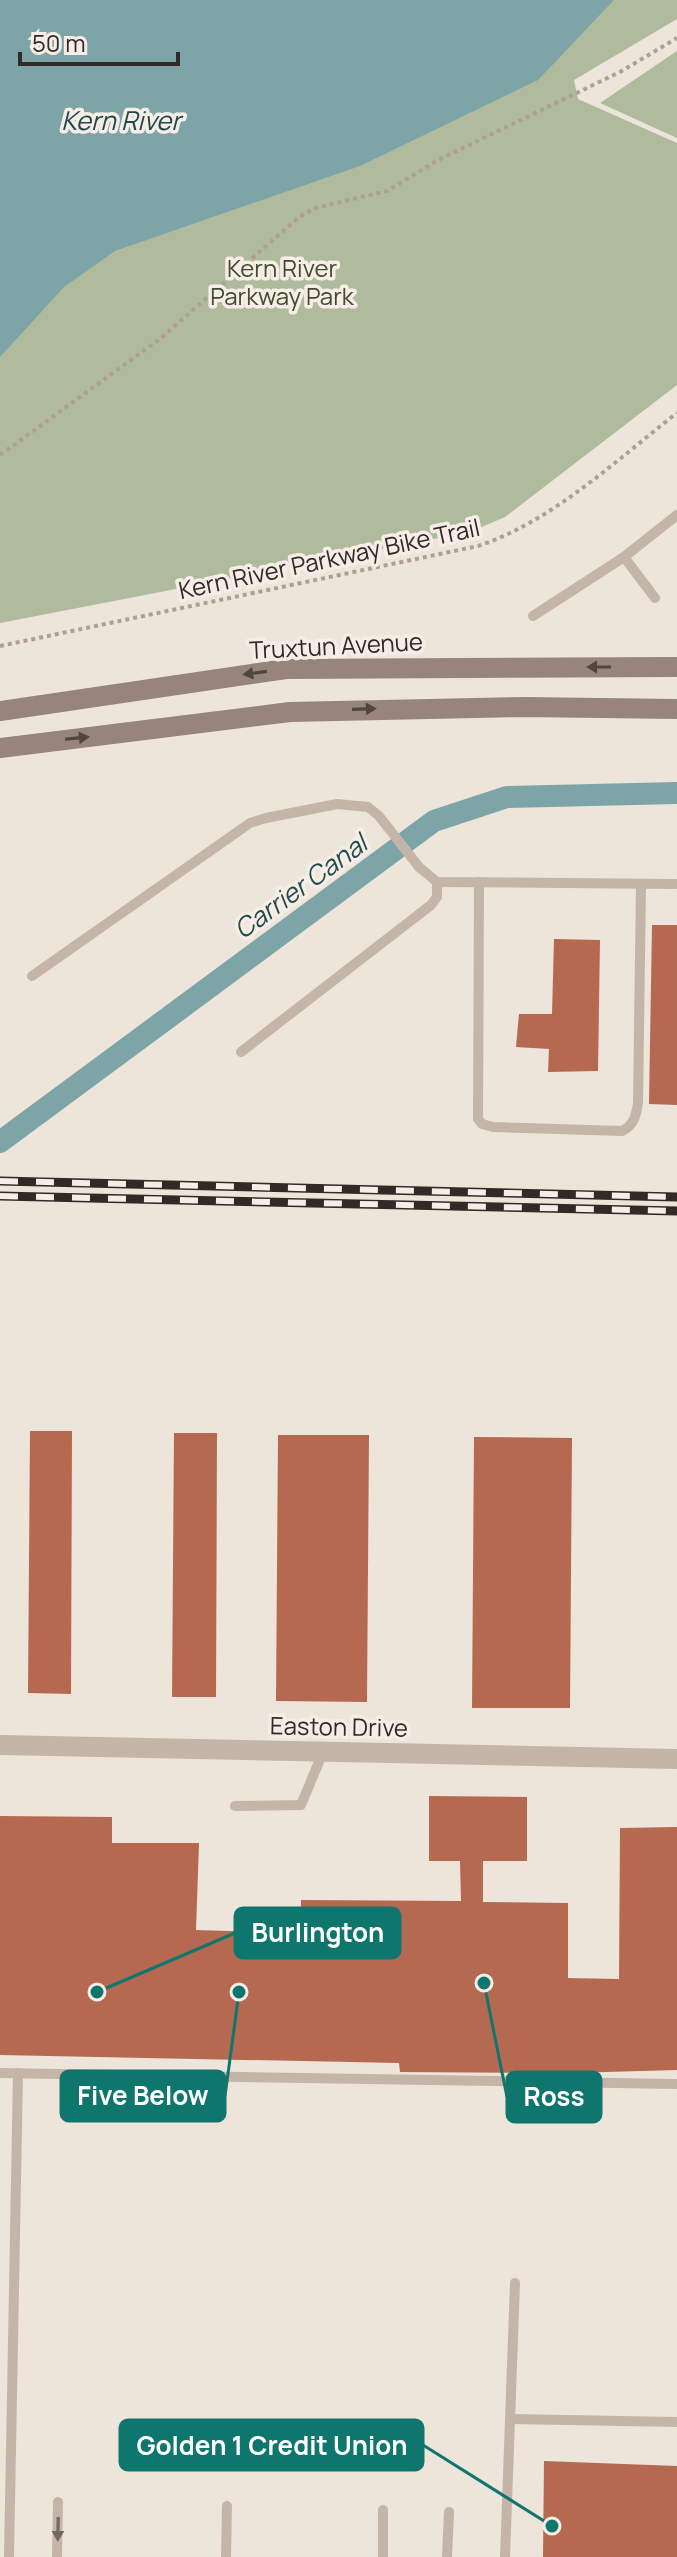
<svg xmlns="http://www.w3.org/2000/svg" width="677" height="2557" font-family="Manrope,sans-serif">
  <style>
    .green { fill: #b0ba9c }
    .water { fill: #7da5a7 }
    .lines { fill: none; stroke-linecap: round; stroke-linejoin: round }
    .canal { stroke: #7da5a7; stroke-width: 22 }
    .building { fill: #b56950 }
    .path { stroke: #af9f92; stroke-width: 4; stroke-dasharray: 4 4; stroke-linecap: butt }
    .service { stroke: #c4b5a8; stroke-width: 10 }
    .minor { stroke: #c4b5a8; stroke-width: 20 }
    .secondary { stroke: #97847a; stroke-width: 20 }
    .rail-casing { stroke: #322a27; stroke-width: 9 }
    .rail { stroke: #f6eee6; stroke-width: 6; stroke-dasharray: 18; stroke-linecap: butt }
    .oneway { fill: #504540 }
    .oneway2 { fill: #746961 }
    .labels { text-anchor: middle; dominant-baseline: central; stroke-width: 7; stroke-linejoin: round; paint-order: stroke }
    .park-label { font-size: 24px; fill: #414c2e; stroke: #f6eee6 }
    .street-label { font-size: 24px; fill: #322a27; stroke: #f6eee6 }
    .water-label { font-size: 26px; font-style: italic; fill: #224a4d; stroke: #f6eee6 }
    .leader { fill: none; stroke: #0f766e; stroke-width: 3 }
    .callout-dot { fill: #0f766e; stroke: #f6eee6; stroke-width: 3 }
    .callout { fill: #0f766e; stroke: #0f766e; stroke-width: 3 }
    .callout-label { font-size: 26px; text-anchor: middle; font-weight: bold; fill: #fff }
  </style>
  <rect width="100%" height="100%" fill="#ede4da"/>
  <g class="green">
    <path d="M0,0H677V19L574,80L578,99L677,143V385L505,517L470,532L0,623Z"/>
    <path d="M677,51V138L600,103Z"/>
  </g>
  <path class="water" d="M0,0H614L538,80L360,166L115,251L64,287L0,357Z"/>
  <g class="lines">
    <path class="canal" d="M0,1142L434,821L507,797L677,793"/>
  </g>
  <g class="building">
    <path d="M652,925H677V1105L649,1104Z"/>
    <path d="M554,939L600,940L598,1071L548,1072L549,1049L516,1047L519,1014H552Z"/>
    <path d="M30,1431H72L71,1694L28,1693Z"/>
    <path d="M174,1433H217L216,1697H172Z"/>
    <path d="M278,1435H369L367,1702L276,1701Z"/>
    <path d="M474,1437L572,1438L570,1708H472Z"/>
    <path d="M429,1796L527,1797V1861H483V1902L568,1903V1978L619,1979L620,1828L677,1827V2070L570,2073L400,2072L399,2063L0,2055V1816L112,1817V1843H199L196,1930L301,1933V1900L461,1901L460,1861H429Z"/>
    <path d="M544,2461L677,2466V2557H543Z"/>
  </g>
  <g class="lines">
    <g class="path">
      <path d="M0,455L160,339L298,218L315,208L387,191L438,160L620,72L677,38"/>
      <path d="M0,646L478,546C553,521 615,461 677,413"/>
    </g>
    <g class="service">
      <path d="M624,557L655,598"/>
      <path d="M533,616L624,557L677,515"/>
      <path d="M479,882L478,1119L482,1124L493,1127L622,1131C634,1125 636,1116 638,1103L641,884"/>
      <path d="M32,976L250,823L266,818L337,804L368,807L379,816L419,867L437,882L677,884"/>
      <path d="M241,1052L431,905L437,897V882"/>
      <path d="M235,1806L301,1805L323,1752"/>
      <path d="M0,2073L677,2084"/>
      <path d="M511,2419L677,2422"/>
      <path d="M9,2557L18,2073"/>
      <path d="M57,2557L58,2502"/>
      <path d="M226,2557L227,2506"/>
      <path d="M383,2557V2510"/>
      <path d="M447,2557L449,2512"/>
      <path d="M505,2557L515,2283"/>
    </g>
    <path class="minor" d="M0,1745L677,1759"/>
    <g class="secondary">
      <path d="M0,711L286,669L677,667"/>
      <path d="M0,748L290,712L524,707L677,709"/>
    </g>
    <g class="rail-casing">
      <g id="rail">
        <path d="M0,1181L677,1197"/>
        <path d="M0,1196L677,1211"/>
      </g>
    </g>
    <use href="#rail" class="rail"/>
  </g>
  <defs><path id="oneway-solid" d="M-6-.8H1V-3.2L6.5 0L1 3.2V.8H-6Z" transform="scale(2)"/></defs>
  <g class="oneway">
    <use href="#oneway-solid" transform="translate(599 667) rotate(180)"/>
    <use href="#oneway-solid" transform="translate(255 673) rotate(172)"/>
    <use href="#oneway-solid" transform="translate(364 709) rotate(-2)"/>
    <use href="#oneway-solid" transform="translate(77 738) rotate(-6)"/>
  </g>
  <use class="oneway2" href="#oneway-solid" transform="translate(58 2529) rotate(91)"/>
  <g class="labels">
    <g class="park-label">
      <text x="282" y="267">Kern River<tspan x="282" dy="28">Parkway Park</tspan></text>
    </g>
    <g class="street-label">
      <text transform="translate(329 558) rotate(-12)">Kern River Parkway Bike Trail</text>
      <text transform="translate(336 645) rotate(-3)">Truxtun Avenue</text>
      <text transform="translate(339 1726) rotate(1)">Easton Drive</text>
    </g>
    <g class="water-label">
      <text x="121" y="120">Kern River</text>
      <text transform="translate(300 886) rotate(-36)">Carrier Canal</text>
    </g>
  </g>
  <path class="leader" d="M97 1992L235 1933M239 1992L225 2096M484 1983L507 2097M552 2526L423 2445"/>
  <g class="callout-dot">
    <circle cx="97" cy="1992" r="8"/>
    <circle cx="239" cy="1992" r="8"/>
    <circle cx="484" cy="1983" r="8"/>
    <circle cx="552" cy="2526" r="8"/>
  </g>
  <g class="callout">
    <rect x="235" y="1908" width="165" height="50" rx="8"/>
    <rect x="61" y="2071" width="164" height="50" rx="8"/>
    <rect x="507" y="2072" width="94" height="50" rx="8"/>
    <rect x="120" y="2420" width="303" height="50" rx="8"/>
  </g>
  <g class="callout-label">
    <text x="318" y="1942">Burlington</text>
    <text x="143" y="2105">Five Below</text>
    <text x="554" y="2106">Ross</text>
    <text x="272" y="2455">Golden 1 Credit Union</text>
  </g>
  <path d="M20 52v12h158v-12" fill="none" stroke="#322a27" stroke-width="4"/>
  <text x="32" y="52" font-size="24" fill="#322a27" stroke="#f6eee6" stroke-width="6" paint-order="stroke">50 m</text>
</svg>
